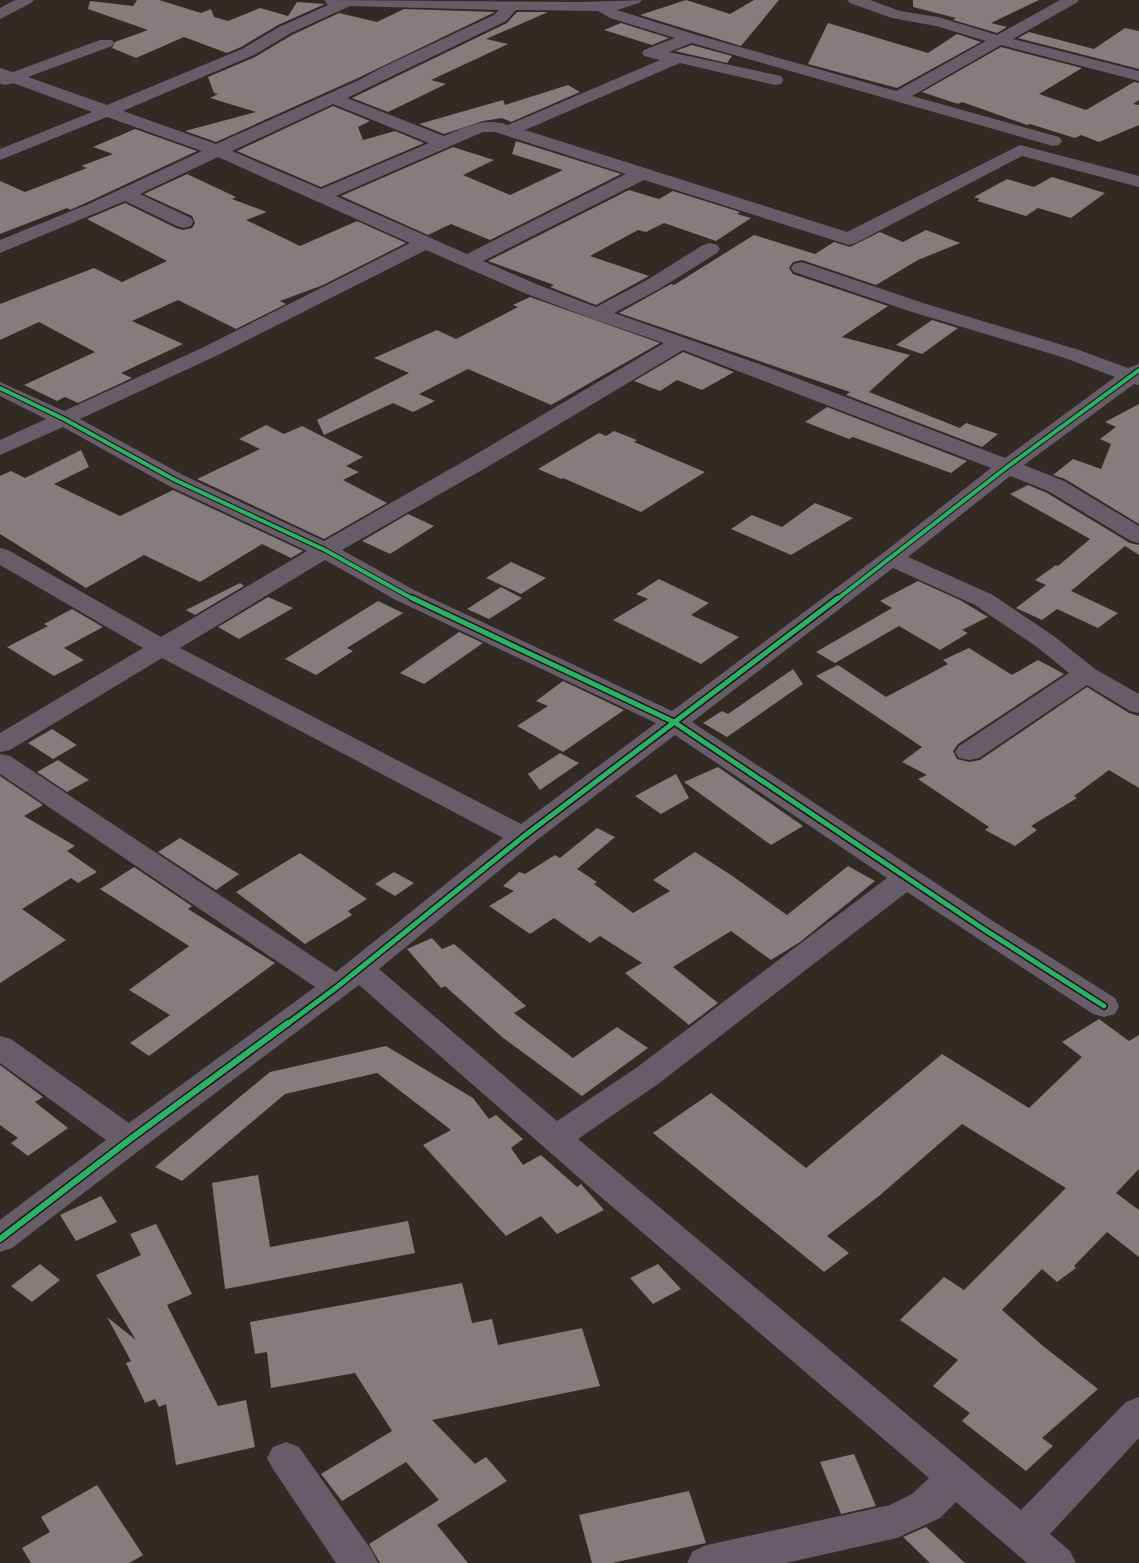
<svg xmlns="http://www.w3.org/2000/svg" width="1139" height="1563" font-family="'PT Sans',sans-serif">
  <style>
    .building { fill: #847c7d }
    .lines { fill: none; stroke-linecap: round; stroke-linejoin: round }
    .minor { fill: #675d68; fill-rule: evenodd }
    .cycleway-far2-casing { stroke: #1a130f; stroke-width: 6 }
    .cycleway-far1-casing { stroke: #1a130f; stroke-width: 8 }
    .cycleway-casing { stroke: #1a130f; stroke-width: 9 }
    .cycleway-far2 { stroke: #2db169; stroke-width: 4 }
    .cycleway-far1 { stroke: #2db169; stroke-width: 5 }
    .cycleway { stroke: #2db169; stroke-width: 6 }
  </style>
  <rect width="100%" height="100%" fill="#312a25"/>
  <g class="building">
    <path d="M137,0H159L201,13L211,9L214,17L228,21L260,8L288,16L297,2L325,4L278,25L241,47L227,53L184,37L136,58L112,48L115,42L148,30L88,9L90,1L133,6Z"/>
    <path d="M686,0L730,14L754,0H779L741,46L640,15Z"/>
    <path d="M913,0H1039L991,23L1007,27L997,33L953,20L956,18L913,7Z"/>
    <path d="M404,9L495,12L358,78L216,142L185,131L256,112L210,98L218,94L214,93L208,77L255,57L292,35L339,13L377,22Z"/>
    <path d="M517,12H548L486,39L508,44L431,80L446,84L388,112L352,98L507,23Z"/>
    <path d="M621,23L669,38L652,45L604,30Z"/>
    <path d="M828,23L928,53L957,34L981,42L897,88L808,64Z"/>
    <path d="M1125,28L1139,31V69L1018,38L1029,32L1094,49Z"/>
    <path d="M692,45L732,56L727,63L675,51Z"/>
    <path d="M1001,47L1082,68L1039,94L1086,110L1134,82L1139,83V100L1133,104L1139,105V125L1099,142L1081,135L1075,138L1030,124L1027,125L962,102L958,104L922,92Z"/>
    <path d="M568,85L580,92L511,122L502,118L483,121L444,134L419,124L503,100L505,105Z"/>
    <path d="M333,106L370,121L358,127L363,140L395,131L424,143L321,187L237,151Z"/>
    <path d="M135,129L197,151L90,201L70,210L67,208L0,234V181L25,192L87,168L81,166L113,154L93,147Z"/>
    <path d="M516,141L621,174L490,240L451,224L428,235L341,196L453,147L494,160L463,175L510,195L563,170L512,154Z"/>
    <path d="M187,174L236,197L232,199L267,212L246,220L300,246L357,221L406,243L323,285L280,301L286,304L236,329L178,300L132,321L183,344L121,373L132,378L78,403L65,397L57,401L24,385L95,352L39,322L0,340V304L94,268L122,282L167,261L87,219L125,203L176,228L183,230L192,228L195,223L192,216L144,194Z"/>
    <path d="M1052,177L1105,193L1071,218L1038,208L1026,216L977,201L980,199L974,197L1007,179L1034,187Z"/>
    <path d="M629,190L659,199L673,191L740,212L737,214L751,218L716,241L664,223L646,232L638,230L590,256L649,276L596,305L550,287L554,285L488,261Z"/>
    <path d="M926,230L960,243L918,260L876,285L802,260L793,262L789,268L793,274L888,306L842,337L910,355L869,392L960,428L966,423L998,434L982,447L846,395L850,392L619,313L671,284L674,285L754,235L815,254L834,242L850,247L880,232L903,242Z"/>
    <path d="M530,297L660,343L551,405L468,369L419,394L435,401L413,412L393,403L324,435L317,420L409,373L374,358L437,330L456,339L518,307L513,305Z"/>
    <path d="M932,320L958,328L922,354L896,345Z"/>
    <path d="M683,352L734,372L702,390L677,380L660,391L634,381Z"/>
    <path d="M1139,404V524L1065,479L1053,475L1073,459L1101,469L1111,444L1100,439L1116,427L1105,422Z"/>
    <path d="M827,407L967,461L951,473L853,437L849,439L805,422Z"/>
    <path d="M266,425L284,434L302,426L363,457L346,466L359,472L343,480L387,503L324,539L197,479L260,449L239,439Z"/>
    <path d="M614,431L637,440L634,442L705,472L641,512L563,478L561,479L538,469L599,433L606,436Z"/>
    <path d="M81,450L89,467L54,484L120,516L173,490L303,551L291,558L262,544L200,582L144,555L86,588L0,534V476L11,471L25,478Z"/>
    <path d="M1028,485L1047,493L1130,543L1139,545V555L1125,546L1071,591L1118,613L1098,628L1057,609L1042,620L1016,608L1046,585L1035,580L1056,565L1058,566L1090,539L1010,494Z"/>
    <path d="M815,503L853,518L791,555L731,529L752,515L782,527Z"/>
    <path d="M408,514L434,526L390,554L362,541Z"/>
    <path d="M511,562L546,578L521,594L486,578Z"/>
    <path d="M659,579L709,603L691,615L739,637L701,664L613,620L648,599L636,594Z"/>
    <path d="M918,581L960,600L988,617L962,630L968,633L940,650L899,626L835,663L816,652L892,608L880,601Z"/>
    <path d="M240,583L244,586L195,615L186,610Z"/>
    <path d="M501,587L522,598L489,619L467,609Z"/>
    <path d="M268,597L293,608L239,639L218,627Z"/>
    <path d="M378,601L403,613L347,648L353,651L316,675L285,659Z"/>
    <path d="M72,609L103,627L64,648L84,660L54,676L7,647L48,626L44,624Z"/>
    <path d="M459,632L483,643L424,684L400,673Z"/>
    <path d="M969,648L1012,675L1038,660L1064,674L958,744L953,751L957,759L969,762L980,760L1087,687L1129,713L1139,716V788L1109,770L1074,796L1077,798L1031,826L1037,830L1015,846L985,830L989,827L918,779L927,775L902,762L922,747L816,676L838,665L886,697L948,664L943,660Z"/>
    <path d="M793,669L803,684L727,737L703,723L722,711L728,714Z"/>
    <path d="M563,681L624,710L563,752L517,726L548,706L536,701Z"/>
    <path d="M52,729L77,745L53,759L28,743Z"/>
    <path d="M560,753L579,763L540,790L528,774Z"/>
    <path d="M58,760L89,780L67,792L37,772Z"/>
    <path d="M718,767L803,826L771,845L684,782Z"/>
    <path d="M676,774L689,798L661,814L635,796Z"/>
    <path d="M0,776L43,805L24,816L75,846L67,851L97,872L78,883L71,878L22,909L66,940L0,983Z"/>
    <path d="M597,828L615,837L577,869L597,882L594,884L633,913L670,891L653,880L695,852L731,875L787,915L848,866L875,881L800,942L771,960L731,931L673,967L718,1003L689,1025L625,973L642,963L600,936L590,943L554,918L530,934L489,906L514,891L503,886L519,872L525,874L555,855L560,858Z"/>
    <path d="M180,838L239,874L216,890L158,852Z"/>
    <path d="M300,853L367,899L348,911L352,915L305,944L236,892Z"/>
    <path d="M134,867L192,906L188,909L275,963L149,1056L130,1043L170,1015L129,990L189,946L100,889Z"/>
    <path d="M394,872L414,883L395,896L375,884Z"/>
    <path d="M432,938L442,949L454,944L526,1006L514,1013L573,1058L617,1027L648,1048L582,1096L502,1037L445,986L441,988L407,949Z"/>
    <path d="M1099,1019L1129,1041L1139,1035V1169L1116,1193L1139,1210V1257L1107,1232L1074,1266L1076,1268L1057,1282L1042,1269L1002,1310L1043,1346L1098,1389L1042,1438L1053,1446L1026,1471L962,1421L970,1413L933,1386L958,1360L900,1320L944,1277L964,1290L1066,1188L962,1124L879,1196L827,1236L849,1253L824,1272L653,1133L711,1093L806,1168L942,1054L1029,1108L1082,1057L1062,1042Z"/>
    <path d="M386,1046L473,1098L489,1119L496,1115L523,1139L511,1148L523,1165L541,1155L577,1187L581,1184L604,1210L557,1234L541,1216L506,1236L423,1145L451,1130L377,1073L285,1094L182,1181L155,1167L270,1072Z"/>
    <path d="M0,1065L43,1097L35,1102L68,1128L28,1156L11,1143L18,1138L0,1125Z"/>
    <path d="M258,1175L270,1247L408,1221L415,1253L225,1289L212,1183Z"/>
    <path d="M101,1196L117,1222L76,1241L60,1215Z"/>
    <path d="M156,1224L192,1294L167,1305L218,1406L246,1400L255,1447L176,1465L166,1404L159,1407L155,1399L145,1403L126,1363L131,1361L107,1317L136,1340L96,1275L141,1255L130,1234Z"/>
    <path d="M40,1264L60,1280L32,1302L11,1286Z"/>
    <path d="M658,1264L681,1289L653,1304L630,1278Z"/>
    <path d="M462,1283L472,1323L492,1319L498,1345L582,1328L600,1386L432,1420L475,1464L486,1457L507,1481L437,1525L468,1563H380L369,1544L439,1500L406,1462L342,1501L321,1474L392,1431L355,1373L271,1388L267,1352L255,1354L250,1322Z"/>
    <path d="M854,1454L876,1506L841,1514L820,1462Z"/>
    <path d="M97,1485L143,1555L129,1563H31L22,1548L50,1532L41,1517Z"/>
    <path d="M689,1491L706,1543L612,1563H592L579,1515Z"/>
    <path d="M926,1527L965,1563H930L903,1537Z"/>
  </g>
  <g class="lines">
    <g class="minor">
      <path d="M15,0H34L31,3L0,19V8Z"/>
      <path d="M324,0L583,2L642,0L639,3L617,10L697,35L896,91L986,41L936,26L892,18L850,3L847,0H870L900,11L938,17L997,35L1060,0H1079L1076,3L1013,39L1139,71V81L1001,45L912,96L1059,137L1062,141L1059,145L1053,146L692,43L669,52L781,76L783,80L781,84L775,85L680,63L525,130L847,232L1020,145L1139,176V187L1022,156L856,243L849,245L644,180L483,261L536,284L596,307L647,280L703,245L710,243L717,245L720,249L717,253L661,288L614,313L765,366L1005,458L1115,377L1065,358L912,312L794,272L791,268L794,264L801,262L808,264L926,304L1079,350L1128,368L1139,364V385L1134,384L1024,465L1064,481L1139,526V543L1131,541L1048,491L1010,476L908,557L993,595L1055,637L1095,669L1139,694V713L1130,711L1087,685L979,758L969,760L959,758L955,752L959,746L1069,673L1037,647L975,605L893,568L692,722L996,923L1115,998L1119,1006L1115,1014L1104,1017L1093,1014L907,892L658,1084L578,1139L1021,1510L1126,1402L1139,1397V1438L1050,1534L1070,1551L1076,1563H1027L956,1502L940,1518L897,1538L786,1563H687L693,1551L707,1545L890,1505L912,1494L929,1478L594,1191L359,985L141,1149L12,1248L0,1252V1220L106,1140L0,1063V1036L11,1039L129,1123L315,987L0,774V754L10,756L336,972L503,838L162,658L10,750L0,752V733L143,648L0,565V548L8,550L161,637L307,551L167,485L63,427L0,455V440L46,419L0,396V382L64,411L204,347L410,243L218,157L140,194L191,218L193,222L191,226L184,228L177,226L125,201L0,253V240L91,203L202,151L107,117L0,160V149L92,112L13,83L6,85L0,84V68L13,72L100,40H112L114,43L112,46L28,77L107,105L242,49L279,27L328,5ZM350,6L499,10L494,15L383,67L359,80L216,144L123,111L254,55L291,33ZM516,10L598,11L610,18L675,38L644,50L642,53L644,56L660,60L508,125C484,117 466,127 444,136L347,98L506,21ZM333,104L429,143L321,189L232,151ZM483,132H495L626,174L467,254L336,196ZM426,250L522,292L590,318L664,343L473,456L324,541L183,475L80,419L218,355ZM683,350L991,468L883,553L672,711L414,590L342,550L489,466ZM325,560L396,600L656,723L521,824L180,648ZM675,735L887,878L636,1068L557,1121L379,969L533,843Z"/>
      <path d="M286,1442L299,1447L372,1551L378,1563H336L273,1469L267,1458L273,1447Z"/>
    </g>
    <g class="cycleway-far2-casing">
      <g id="cycleway-far2">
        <path d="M0,388L64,419L175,480L325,550L415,600"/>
        <path d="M836,600L1007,467L1139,370"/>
      </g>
    </g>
    <g class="cycleway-far1-casing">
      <g id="cycleway-far1">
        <path d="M412,598L674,722L985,930L1104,1006"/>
        <path d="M286,1025L337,987L523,837L838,598"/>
      </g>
    </g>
    <g class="cycleway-casing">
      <path id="cycleway" d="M0,1239L129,1140L288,1023"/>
    </g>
    <use href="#cycleway-far2" class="cycleway-far2"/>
    <use href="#cycleway-far1" class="cycleway-far1"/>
    <use href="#cycleway" class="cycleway"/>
  </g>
</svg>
